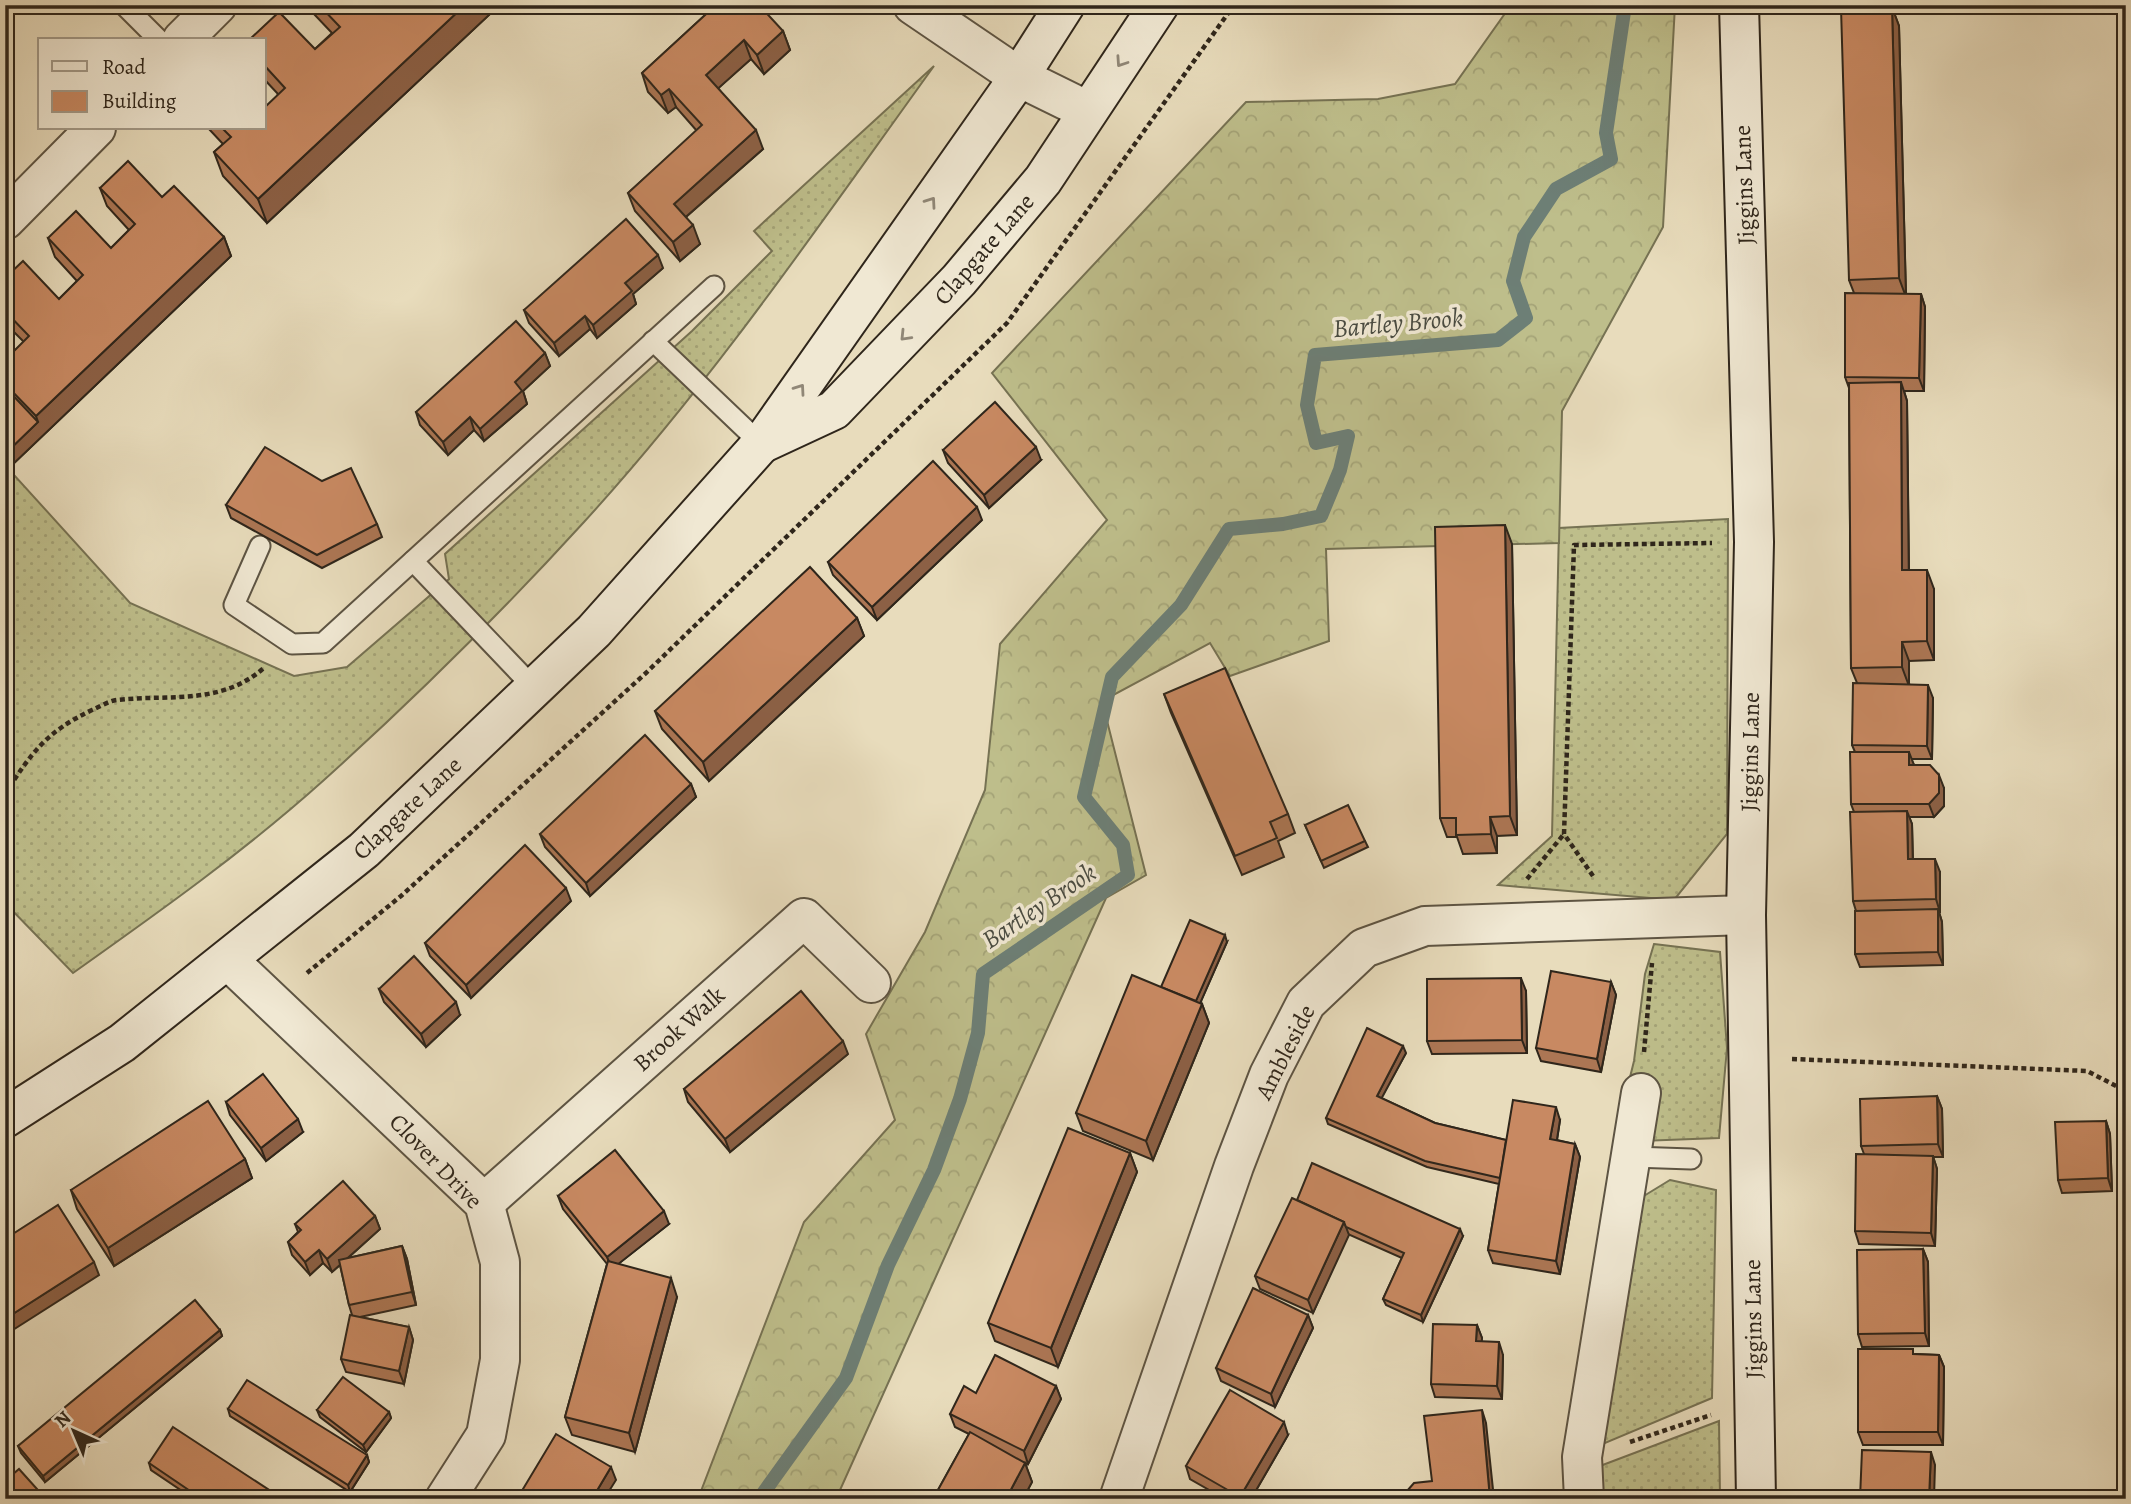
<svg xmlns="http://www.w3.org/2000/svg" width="2131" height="1504" font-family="Alegreya,serif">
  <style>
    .grass { fill: url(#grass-dots); stroke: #767253; stroke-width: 2 }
    .forest { fill: url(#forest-crowns); stroke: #767253; stroke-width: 2 }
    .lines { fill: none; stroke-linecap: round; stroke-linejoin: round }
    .stream { stroke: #6d7f76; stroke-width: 14 }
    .lane-casing { stroke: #5d5443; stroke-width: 23 }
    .street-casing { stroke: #5d5443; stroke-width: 42 }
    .secondary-casing { stroke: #2f261b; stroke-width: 42 }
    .path { stroke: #2f261b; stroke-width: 4.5; stroke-dasharray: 5 3.5; stroke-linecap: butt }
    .lane { stroke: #f0e8d3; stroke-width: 19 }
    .street { stroke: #f0e8d3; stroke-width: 38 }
    .secondary { stroke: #f0e8d3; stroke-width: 38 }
    .wall { fill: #ac7654; stroke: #2f261b; stroke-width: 2 }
    .shaded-wall { fill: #8c6045; stroke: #2f261b; stroke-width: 2 }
    .building { fill: #c88962; stroke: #2f261b; stroke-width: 2 }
    .oneway { stroke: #908777 }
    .labels { text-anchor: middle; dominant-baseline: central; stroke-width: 7; stroke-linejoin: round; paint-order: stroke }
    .street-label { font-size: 24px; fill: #2f261b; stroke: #f0e8d3 }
    .water-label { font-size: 26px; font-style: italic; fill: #494b41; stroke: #f0e8d3 }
  </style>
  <defs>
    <pattern id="grass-dots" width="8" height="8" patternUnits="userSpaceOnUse" patternTransform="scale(1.75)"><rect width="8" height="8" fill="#bebe8b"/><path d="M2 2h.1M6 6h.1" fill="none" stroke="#a4a377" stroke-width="1.8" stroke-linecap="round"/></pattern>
    <pattern id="forest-crowns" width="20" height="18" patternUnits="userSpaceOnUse" patternTransform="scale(1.75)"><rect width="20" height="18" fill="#bebe8b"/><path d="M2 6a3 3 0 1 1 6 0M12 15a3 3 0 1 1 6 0" fill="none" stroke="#a4a377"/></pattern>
  </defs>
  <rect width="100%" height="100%" fill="#e8dcbc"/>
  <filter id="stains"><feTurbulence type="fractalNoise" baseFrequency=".00286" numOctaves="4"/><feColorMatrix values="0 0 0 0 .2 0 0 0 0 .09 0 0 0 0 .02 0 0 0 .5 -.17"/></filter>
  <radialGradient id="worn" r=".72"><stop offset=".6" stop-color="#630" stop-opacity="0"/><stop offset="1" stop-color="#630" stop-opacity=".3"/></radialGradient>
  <g class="grass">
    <path d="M934,66C822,221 713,381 584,522C502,612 414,699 324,780C245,851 159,912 73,973L5,903V465L130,603L294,676L347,667L449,579L445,554L692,331L772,251L754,231Z"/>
    <path d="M1728,519L1727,834L1674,900L1498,885L1552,836L1559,528Z"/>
    <path d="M1654,944L1720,952L1727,1048L1719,1138L1614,1142L1634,1061L1645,974Z"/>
    <path d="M1670,1180L1716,1190L1712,1398L1598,1446L1634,1202Z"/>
    <path d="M1719,1421L1720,1499H1600V1466Z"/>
  </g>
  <path class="forest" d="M1511,5H1675L1663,227L1562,411L1559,543L1326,549L1329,641L1230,676L1210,643L1102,701L1146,875L1106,898L836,1499H698L804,1222L895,1120L866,1034L925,932L985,790L1000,644L1107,520L992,373L1246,102L1378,99L1455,84Z"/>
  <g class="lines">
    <path class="stream" d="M759,1499L846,1378L888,1265L934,1170L960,1099L978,1033L983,974L1128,875L1123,845L1084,797L1112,677L1181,605L1229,529L1283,524L1321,516L1340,470L1348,436L1316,443L1307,405L1315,355L1498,340L1526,318L1513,281L1524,237L1556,189L1611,159L1606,133L1625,5"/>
    <g class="lane-casing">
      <g id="lane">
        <path d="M124,5L159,40"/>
        <path d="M653,341L761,444"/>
        <path d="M260,546L234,605L292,644L323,643L714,286"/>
        <path d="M413,561L534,688"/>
        <path d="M1633,1157L1691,1159"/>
      </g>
    </g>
    <g class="street-casing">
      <g id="street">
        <path d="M913,5L1019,77L1088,111"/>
        <path d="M182,40L217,5"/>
        <path d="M5,220L96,128"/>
        <path d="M228,960L484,1203L500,1262V1360L486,1435L445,1499"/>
        <path d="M484,1203L804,918L871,983"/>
        <path d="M1119,1499L1234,1166L1269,1075L1306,1003L1364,948L1425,926L1746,915"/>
        <path d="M1584,1499L1582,1457L1641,1093"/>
      </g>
    </g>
    <g class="secondary-casing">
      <g id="secondary">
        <path d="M1739,5L1754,542L1746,915L1756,1499"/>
        <path d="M763,443L834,410L959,280L1043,180L1159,5"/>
        <path d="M5,1118L122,1043L364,850L594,631L761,444L1019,77L1065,5"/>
      </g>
    </g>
    <g class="path">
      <path d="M1000,13L1006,5"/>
      <path d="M5,794C32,752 46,732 92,710C100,707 108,701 117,700C170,694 221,706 265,667"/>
      <path d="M1593,876L1564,834L1574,545L1712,543"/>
      <path d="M1527,879L1564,834"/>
      <path d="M307,973L401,896L647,672L1007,323L1234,5"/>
      <path d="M1644,1052L1652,963"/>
      <path d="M1792,1059L2087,1071L2126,1091"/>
      <path d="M1630,1442L1711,1415"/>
    </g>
    <use href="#lane" class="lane"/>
    <use href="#street" class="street"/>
    <use href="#secondary" class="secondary"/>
  </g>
  <g class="wall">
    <path d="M310,5H487L490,14L267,223L223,176L214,152L223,144L208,128H264L278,94L264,79V40L315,49L332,33L312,12Z"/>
    <path d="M716,5L783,31L790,50L764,74L751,59L718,88L763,149L686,217L700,244L680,261L635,211L628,193L697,131L676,107L668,113L648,92L642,73Z"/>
    <path d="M1858,5H1930V11L1893,10L1899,26L1906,294H1921L1925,307L1924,391H1904L1907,401L1909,570L1934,589V660L1909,661V684L1933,698L1932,759H1911L1914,765L1944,788V806L1934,817H1909L1912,824L1913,859L1940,872V912H1939L1942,922L1943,965L1860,967L1855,954L1856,911L1853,901L1854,812L1851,804L1855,752L1852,745L1857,683L1851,668L1849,388L1845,377L1854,293L1849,280L1859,8Z"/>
    <path d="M100,188L162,197L224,237L231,256L10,467L5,463V356L7,358L24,342L5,323V278L59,299L77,281L55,257L48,238L111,248L129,230L107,206Z"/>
    <path d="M663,268L633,294L636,304L597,338L590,329L559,356L529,323L524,310Z"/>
    <path d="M545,353L550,366L523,391L527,404L484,441L474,430L448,455L420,425L416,412Z"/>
    <path d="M943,450L1041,460L989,508L948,463Z"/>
    <path d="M226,505L377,524L382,537L322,568L231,518Z"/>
    <path d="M982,520L877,620L833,575L828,562Z"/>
    <path d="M1512,544L1517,835L1497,836V853L1463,854L1457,837H1447L1440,818Z"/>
    <path d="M857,618L864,636L709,781L662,729L655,711Z"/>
    <path d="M1164,694L1288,814L1295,833L1278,841L1284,857L1242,875L1171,713Z"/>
    <path d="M691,784L696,797L590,896L545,847L540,834Z"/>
    <path d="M1305,825L1365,841L1368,847L1324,868Z"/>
    <path d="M571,901L471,998L430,956L425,943Z"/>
    <path d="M1227,942L1200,1003L1202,1004L1209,1023L1153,1160L1083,1131L1076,1113L1161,987Z"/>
    <path d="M1611,982L1616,995L1601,1072L1541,1061L1536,1048Z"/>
    <path d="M379,989L460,1015L426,1047L384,1002Z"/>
    <path d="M1526,991L1527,1053L1432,1054L1427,1041Z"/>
    <path d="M1406,1053L1381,1098L1435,1123L1506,1140L1560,1120L1557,1140L1575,1144L1580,1157L1560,1274L1493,1263L1488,1250L1499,1184L1427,1167L1328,1124L1326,1118Z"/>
    <path d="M848,1054L730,1152L688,1102L684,1089Z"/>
    <path d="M1937,1096L1942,1109L1943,1157H1933L1937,1169L1935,1246L1859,1244L1855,1231L1864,1154L1861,1146Z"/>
    <path d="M226,1102L303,1132L266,1161L230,1115Z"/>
    <path d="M2106,1121L2110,1134L2112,1191L2062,1193L2058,1180Z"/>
    <path d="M1130,1153L1137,1172L1058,1367L995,1341L988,1323Z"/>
    <path d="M245,1159L252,1178L114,1266L77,1209L71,1190Z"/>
    <path d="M558,1196L669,1224L618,1264L677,1297L635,1452L572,1435L565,1417L607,1264L563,1209Z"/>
    <path d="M1297,1200L1463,1236L1423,1322L1386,1305L1383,1299L1402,1258L1348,1234L1313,1313L1260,1289L1255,1276Z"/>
    <path d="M375,1216L380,1229L348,1258L402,1246L407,1259L416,1305L360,1317L409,1327L413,1340L404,1384L346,1372L341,1359L352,1315L349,1305L340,1265L332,1272L323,1263L310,1275L292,1255L288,1242L298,1232L295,1224Z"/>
    <path d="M1923,1249L1928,1262L1929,1346L1862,1347L1858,1334Z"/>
    <path d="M1308,1315L1313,1328L1275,1407L1221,1381L1216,1368Z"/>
    <path d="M1477,1325L1482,1338L1481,1341L1503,1355L1502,1399L1435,1397L1431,1384Z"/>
    <path d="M220,1330L222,1336L45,1482L21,1453L18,1446Z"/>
    <path d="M1915,1354L1939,1355L1944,1367L1943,1445H1863L1858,1432Z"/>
    <path d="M1056,1386L1061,1399L1028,1464L1025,1463L1032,1482L1023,1499H933L969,1434L955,1427L950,1414L976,1393Z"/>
    <path d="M228,1409L367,1455L369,1462L350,1492L230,1416Z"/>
    <path d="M317,1410L389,1412L391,1418L366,1452L320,1417Z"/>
    <path d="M1288,1435L1251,1499H1225L1190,1479L1186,1466Z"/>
    <path d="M149,1463L283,1499H194L151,1470Z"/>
  </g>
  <g class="shaded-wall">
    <path d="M465,5H487L490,14L267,223L258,199Z"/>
    <path d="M1892,7L1899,26L1906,297L1899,278Z"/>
    <path d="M783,31L790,50L764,74L757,55Z"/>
    <path d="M744,40L751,59L713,93L706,75Z"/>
    <path d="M669,89L676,107L668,113L661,95Z"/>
    <path d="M756,130L763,149L680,222L674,204Z"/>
    <path d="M693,225L700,244L680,261L673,242Z"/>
    <path d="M224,237L231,256L10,467L5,454L38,422L36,416Z"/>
    <path d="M658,255L663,268L633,294L636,304L597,338L593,325L625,283Z"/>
    <path d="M1921,294L1925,307L1924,391L1919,378Z"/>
    <path d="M585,316L590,329L559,356L554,343Z"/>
    <path d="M545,353L550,366L523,391L527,404L484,441L480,429L515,382Z"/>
    <path d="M1901,382L1907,401L1909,589L1902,570Z"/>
    <path d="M470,417L474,430L448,455L443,442Z"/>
    <path d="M1036,447L1041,460L989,508L984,495Z"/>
    <path d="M977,507L982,520L877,620L872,607Z"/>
    <path d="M1505,525L1512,544L1517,835L1510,816Z"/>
    <path d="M1927,570L1934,589V660L1927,641Z"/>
    <path d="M857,618L864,636L709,781L703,762Z"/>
    <path d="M1902,642L1909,661V686L1902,667Z"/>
    <path d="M1928,685L1933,698L1932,759L1927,746Z"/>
    <path d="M1909,752L1914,765H1909Z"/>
    <path d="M1939,775L1944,788V806L1934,817L1929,804Z"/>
    <path d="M691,784L696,797L590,896L586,883Z"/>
    <path d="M1907,811L1912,824L1913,872L1908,859Z"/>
    <path d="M1490,817L1497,836V853L1491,834Z"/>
    <path d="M1935,859L1940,872V912L1936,899Z"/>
    <path d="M566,888L571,901L471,998L466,985Z"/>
    <path d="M1938,909L1942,922L1943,965L1938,952Z"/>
    <path d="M1225,935L1227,942L1195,1015L1192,1009Z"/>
    <path d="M1521,978L1526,991L1527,1053L1522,1040Z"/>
    <path d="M1611,982L1616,995L1601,1072L1597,1059Z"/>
    <path d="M456,1002L460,1015L426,1047L421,1034Z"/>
    <path d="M1202,1004L1209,1023L1153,1160L1146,1141Z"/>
    <path d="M843,1041L848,1054L730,1152L725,1139Z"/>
    <path d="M1403,1046L1406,1053L1379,1103L1377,1096Z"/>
    <path d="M1937,1096L1942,1109L1943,1157L1938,1144Z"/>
    <path d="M1556,1107L1560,1120L1555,1152L1550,1139Z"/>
    <path d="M298,1119L303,1132L266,1161L261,1148Z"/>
    <path d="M2106,1121L2110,1134L2112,1191L2108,1178Z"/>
    <path d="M1575,1144L1580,1157L1560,1274L1556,1261Z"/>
    <path d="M1130,1153L1137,1172L1058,1367L1051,1348Z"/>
    <path d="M1933,1156L1937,1169L1935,1246L1931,1233Z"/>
    <path d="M245,1159L252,1178L114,1266L108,1248Z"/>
    <path d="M664,1211L669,1224L612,1269L607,1257Z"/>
    <path d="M375,1216L380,1229L332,1272L327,1259Z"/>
    <path d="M1344,1222L1349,1235L1313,1313L1308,1300Z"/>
    <path d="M1460,1229L1463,1236L1423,1322L1421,1315Z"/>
    <path d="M402,1246L407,1259L416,1305L412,1292Z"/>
    <path d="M1923,1249L1928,1262L1929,1346L1925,1333Z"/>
    <path d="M319,1250L323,1263L310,1275L305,1262Z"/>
    <path d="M94,1262L99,1275L5,1335V1319Z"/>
    <path d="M671,1278L677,1297L635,1452L629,1433Z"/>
    <path d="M1308,1315L1313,1328L1275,1407L1271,1394Z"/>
    <path d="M1477,1325L1482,1338L1481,1354L1476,1341Z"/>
    <path d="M409,1327L413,1340L404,1384L399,1371Z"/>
    <path d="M220,1330L222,1336L45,1482L43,1476Z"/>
    <path d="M1499,1342L1503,1355L1502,1399L1497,1386Z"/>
    <path d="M1939,1355L1944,1367L1943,1445L1938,1432Z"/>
    <path d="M1056,1386L1061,1399L1028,1464L1024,1451Z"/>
    <path d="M1482,1410L1486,1423L1494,1499H1490Z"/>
    <path d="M389,1412L391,1418L366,1452L363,1445Z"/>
    <path d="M1284,1422L1288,1435L1251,1499H1240V1497Z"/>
    <path d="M1931,1452L1935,1465L1934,1499H1929Z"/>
    <path d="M367,1455L369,1462L350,1492L348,1485Z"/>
    <path d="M1025,1463L1032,1482L1023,1499H1006Z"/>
    <path d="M611,1467L616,1480L604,1499H592Z"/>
  </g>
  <g class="building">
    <path d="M319,5H465L258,199L214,152L231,137L222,128H264V108L285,88L264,65V40H249L279,12L315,49L340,27Z"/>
    <path d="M716,5H759L783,31L757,55L744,40L706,75L756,130L674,204L693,225L673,242L628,193L702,125L669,89L661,95L642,73Z"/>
    <path d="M1892,7L1899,278L1849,280L1841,8Z"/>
    <path d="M128,161L162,197L174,186L224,237L36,416L5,384V356L7,358L29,336L5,311V278L23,261L59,299L83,275L48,238L76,211L111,248L135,224L100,188Z"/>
    <path d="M626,219L658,255L625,283L632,291L593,325L585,316L554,343L524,310Z"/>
    <path d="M1845,293L1921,294L1919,378L1845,377Z"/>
    <path d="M516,321L545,353L515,382L522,391L480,429L470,417L443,442L416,412Z"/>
    <path d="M1901,382L1902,570H1927V641L1902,642V667L1851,668L1849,383Z"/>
    <path d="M5,387L38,422L5,454Z"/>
    <path d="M995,402L1036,447L984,495L943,450Z"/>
    <path d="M265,447L322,481L351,468L377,524L317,555L226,505Z"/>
    <path d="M933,461L977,507L872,607L828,562Z"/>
    <path d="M1505,525L1510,816L1490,817L1491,834L1456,835V818H1440L1435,527Z"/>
    <path d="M810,567L857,618L703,762L655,711Z"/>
    <path d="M1225,668L1288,814L1270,822L1277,838L1235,856L1164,694Z"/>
    <path d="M1853,683L1928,685L1927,746L1852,745Z"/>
    <path d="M645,735L691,784L586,883L540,834Z"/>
    <path d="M1850,752H1909V765H1930L1939,775V793L1929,804H1851Z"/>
    <path d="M1348,805L1365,841L1321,861L1305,825Z"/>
    <path d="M1907,811L1908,859H1935L1936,899L1853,901L1850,812Z"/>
    <path d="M525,845L566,888L466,985L425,943Z"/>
    <path d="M1938,909V952L1855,954V911Z"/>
    <path d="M1190,920L1225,935L1196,1001L1161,987Z"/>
    <path d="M414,956L456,1002L421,1034L379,989Z"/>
    <path d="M1551,971L1611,982L1597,1059L1536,1048Z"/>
    <path d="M1132,975L1202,1004L1146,1141L1076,1113Z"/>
    <path d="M1521,978L1522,1040L1427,1041V979Z"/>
    <path d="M801,991L843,1041L725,1139L684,1089Z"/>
    <path d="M1367,1028L1403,1046L1377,1096L1435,1123L1506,1140L1500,1178L1425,1161L1326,1118Z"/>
    <path d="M263,1074L298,1119L261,1148L226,1102Z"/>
    <path d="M1937,1096L1938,1144L1861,1146L1860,1099Z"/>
    <path d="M1513,1100L1556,1107L1550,1139L1575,1144L1556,1261L1488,1250Z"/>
    <path d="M208,1101L245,1159L108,1248L71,1190Z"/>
    <path d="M2106,1121L2108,1178L2058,1180L2055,1122Z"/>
    <path d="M1068,1128L1130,1153L1051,1348L988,1323Z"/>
    <path d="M615,1150L664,1211L607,1257L558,1196Z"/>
    <path d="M1856,1154L1933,1156L1931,1233L1855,1231Z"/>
    <path d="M1312,1163L1460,1229L1421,1315L1383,1299L1404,1253L1346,1227L1344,1222L1297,1200Z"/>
    <path d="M343,1181L375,1216L327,1259L319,1250L305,1262L288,1242L301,1230L295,1224Z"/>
    <path d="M1292,1198L1344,1222L1308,1300L1255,1276Z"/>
    <path d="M58,1205L94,1262L5,1319V1239Z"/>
    <path d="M402,1246L412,1292L349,1305L339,1260Z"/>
    <path d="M1923,1249L1925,1333L1858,1334L1857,1250Z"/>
    <path d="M608,1261L671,1278L629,1433L565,1417Z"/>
    <path d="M1253,1288L1308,1315L1271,1394L1216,1368Z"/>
    <path d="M195,1300L220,1330L43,1476L18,1446Z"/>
    <path d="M350,1315L409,1327L399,1371L341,1359Z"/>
    <path d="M1433,1324L1477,1325L1476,1341L1499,1342L1497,1386L1431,1384Z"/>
    <path d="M1858,1349H1913V1354L1939,1355L1938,1432H1858Z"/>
    <path d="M995,1355L1056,1386L1024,1451L950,1414L964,1386L976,1393Z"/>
    <path d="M343,1377L389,1412L363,1445L317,1410Z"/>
    <path d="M247,1380L367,1455L348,1485L228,1409Z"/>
    <path d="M1230,1390L1284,1422L1240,1497L1186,1466Z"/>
    <path d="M1482,1410L1490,1499H1407V1491L1414,1483L1432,1481L1424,1416Z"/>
    <path d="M173,1427L283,1499H202L149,1463Z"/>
    <path d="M970,1432L1025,1463L1006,1499H933Z"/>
    <path d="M556,1434L611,1467L592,1499H517Z"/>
    <path d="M1862,1450L1931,1452L1929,1499H1860Z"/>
    <path d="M19,1469L46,1499H5V1481Z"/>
  </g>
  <defs><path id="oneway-chevron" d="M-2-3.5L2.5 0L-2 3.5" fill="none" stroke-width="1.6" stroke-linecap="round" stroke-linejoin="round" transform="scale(1.75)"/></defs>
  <g class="oneway">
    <use href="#oneway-chevron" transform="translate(1121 62) rotate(124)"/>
    <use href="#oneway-chevron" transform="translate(931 202) rotate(-55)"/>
    <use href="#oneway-chevron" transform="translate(905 336) rotate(134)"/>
    <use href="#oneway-chevron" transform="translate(800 389) rotate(-55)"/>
  </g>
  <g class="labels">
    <g class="street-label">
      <text transform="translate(1744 185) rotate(-92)">Jiggins Lane</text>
      <text transform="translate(984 249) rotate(-49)">Clapgate Lane</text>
      <text transform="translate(1750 752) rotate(-89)">Jiggins Lane</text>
      <text transform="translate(407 808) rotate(-43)">Clapgate Lane</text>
      <text transform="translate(679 1029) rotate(-42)">Brook Walk</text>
      <text transform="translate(1285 1052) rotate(-63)">Ambleside</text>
      <text transform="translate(436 1161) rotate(46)">Clover Drive</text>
      <text transform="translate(1753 1319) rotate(-91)">Jiggins Lane</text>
    </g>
    <g class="water-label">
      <text transform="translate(1398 323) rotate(-5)">Bartley Brook</text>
      <text transform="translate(1039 906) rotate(-34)">Bartley Brook</text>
    </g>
  </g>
  <rect width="2131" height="1504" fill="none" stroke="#e8dcbc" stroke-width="28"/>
  <rect x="7" y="7" width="2117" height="1490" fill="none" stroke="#2f261b" stroke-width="3.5"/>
  <rect x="14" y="14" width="2103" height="1476" fill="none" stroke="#2f261b" stroke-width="2"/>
  <rect x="38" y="38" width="228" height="91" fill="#f0e8d3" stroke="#a39a89" stroke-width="2"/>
  <rect x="52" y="61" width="35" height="10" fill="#f0e8d3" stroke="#a39a89" stroke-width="2"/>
  <text x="102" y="74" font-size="21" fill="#2f261b">Road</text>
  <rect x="52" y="91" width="35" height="21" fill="#c88962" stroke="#a39a89" stroke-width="2"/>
  <text x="102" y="108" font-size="21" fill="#2f261b">Building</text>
  <g transform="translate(74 1431) rotate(316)" stroke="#f0e8d3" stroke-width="5" paint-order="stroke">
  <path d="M0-5L12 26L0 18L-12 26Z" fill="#2f261b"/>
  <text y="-10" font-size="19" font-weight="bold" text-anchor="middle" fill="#2f261b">N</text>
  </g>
  <rect width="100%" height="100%" filter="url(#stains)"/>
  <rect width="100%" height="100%" fill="url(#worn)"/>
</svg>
